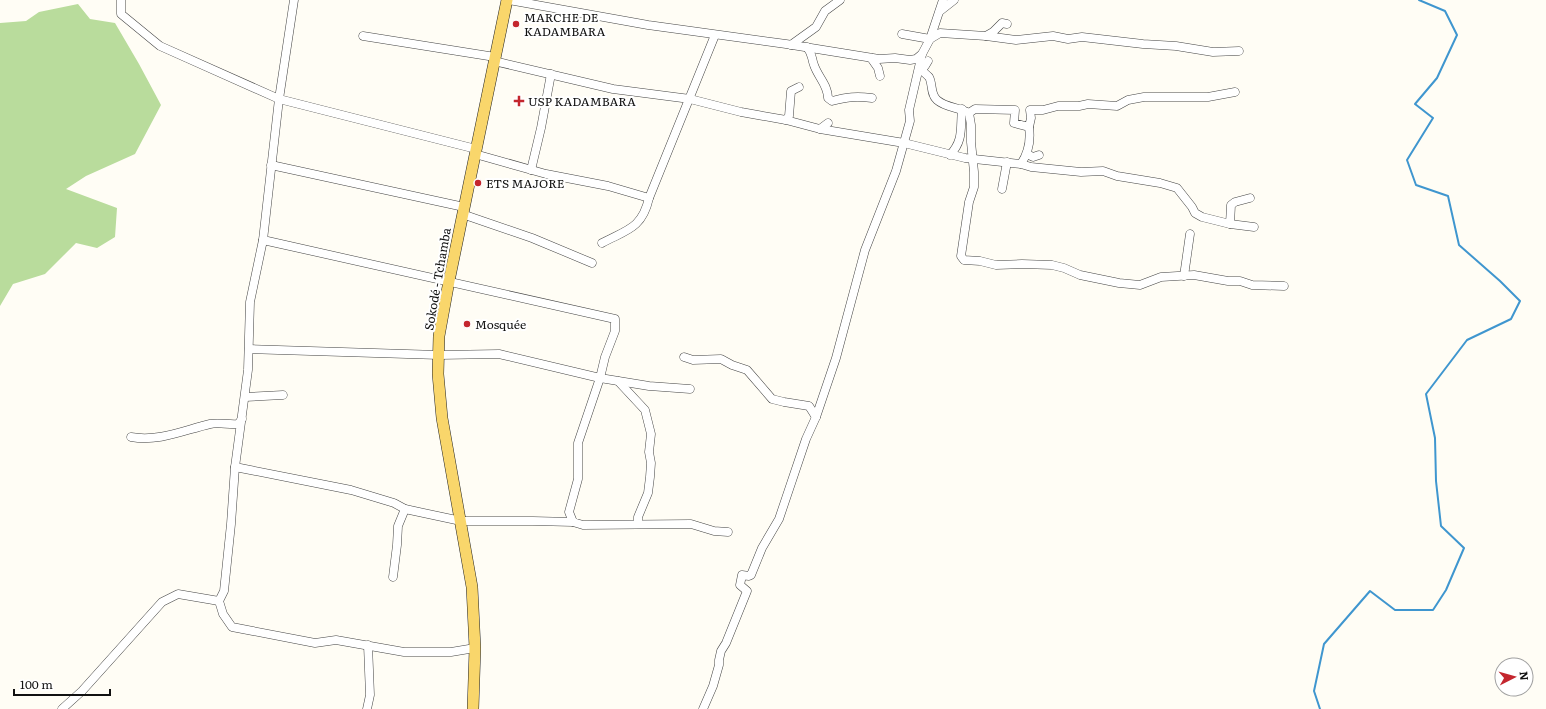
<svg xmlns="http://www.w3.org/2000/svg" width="1546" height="709" font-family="Literata,serif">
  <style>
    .forest { fill: #b9dc9c }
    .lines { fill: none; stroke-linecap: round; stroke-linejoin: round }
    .stream { stroke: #3f96cf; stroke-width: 2 }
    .minor-casing { stroke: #444; stroke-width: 9 }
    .major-casing { stroke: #222; stroke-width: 12 }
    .minor { stroke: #fff; stroke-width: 8 }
    .major { stroke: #f9d66b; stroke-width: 11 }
    .poi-dot { fill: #c4262e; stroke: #fff; stroke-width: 1.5 }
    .labels { text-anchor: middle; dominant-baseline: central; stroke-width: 4; stroke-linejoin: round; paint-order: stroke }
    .poi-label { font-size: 12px; fill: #111; stroke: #fff; text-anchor: start }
    .street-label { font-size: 12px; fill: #111; stroke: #fff }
  </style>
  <rect width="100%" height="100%" fill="#fffdf5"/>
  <path class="forest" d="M78,4L90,19L115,23L139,64L161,105L135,154L86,176L66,189L117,208L115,237L97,248L76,243L45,274L13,284L0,306V23L26,21L39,12Z"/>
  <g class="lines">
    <path class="stream" d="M1320,709L1314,691L1324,644L1370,591L1395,610H1433L1446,590L1464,548L1441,526L1436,481L1435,438L1426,394L1467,340L1511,319L1520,301L1500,281L1459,245L1448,196L1416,185L1407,160L1433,118L1415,104L1437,78L1457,35L1445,11L1419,0"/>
    <g class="minor-casing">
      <g id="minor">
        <path d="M121,0V14L160,46L279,99L476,149"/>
        <path d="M294,0L279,99L263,240L250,302L248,370L235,467L231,524L224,591L219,601L223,614L232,627L315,643L336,640L404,652H451L475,648"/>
        <path d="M509,0L648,25L786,44L879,59L895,58L910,60L916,59L922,54"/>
        <path d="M940,11L954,0"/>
        <path d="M902,34L930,39L940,33L986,36L993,32L1002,23L1007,24"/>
        <path d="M363,36L495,57"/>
        <path d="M986,36L1016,40L1053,36L1068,39L1082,37L1143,44L1176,46L1213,52L1239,51"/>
        <path d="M791,45L816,27L825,11L840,0"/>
        <path d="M807,47C813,55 811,57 814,65C818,77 828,85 828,98L832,101C847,97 856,96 872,98"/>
        <path d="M871,58L878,68L880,76"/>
        <path d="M494,61L613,89L690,99L741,112L786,120L820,129L904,143L965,158L1021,164L1031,167L1081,172L1103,171L1117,176L1160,183L1177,188L1192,207L1195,213L1202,217L1230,224L1231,205L1235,202L1250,198"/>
        <path d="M928,61L925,66L920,68C922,71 926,74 929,77C933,84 930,94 937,100C946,108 959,107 969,113L971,125V142L974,172V187L969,202L961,256L964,260L980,261L996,265L1022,264L1052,265L1064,268L1080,275L1119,283L1140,285L1161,277L1194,275L1228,281H1240L1252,285L1284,286"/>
        <path d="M969,113L975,109L1015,110L1014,123L1029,127L1031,118L1030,110H1043L1058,106H1079L1088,104L1117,106L1128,100L1144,97H1208L1235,92"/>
        <path d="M786,120L789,116L791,91L799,87"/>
        <path d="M820,129L828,123"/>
        <path d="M475,154L546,174L608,186L649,198L715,35"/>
        <path d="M1027,154L1033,157L1039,155"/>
        <path d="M950,155C964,140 960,128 962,109"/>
        <path d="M1021,164C1029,152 1031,141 1029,127"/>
        <path d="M271,165L464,207"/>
        <path d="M531,170L541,128L551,74"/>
        <path d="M1002,189L1007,162"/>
        <path d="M462,214L532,238L592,263"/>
        <path d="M1230,224L1254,227"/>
        <path d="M263,240L615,319V331L605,357L600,378L578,443V479L569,512L573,522L583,525L691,524L714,531L728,532"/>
        <path d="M602,243C626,230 642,229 649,198"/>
        <path d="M1184,276L1190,234"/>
        <path d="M249,349L439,355L499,354L600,378L649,386L690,389"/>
        <path d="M684,357L693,360L721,359L732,365L747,370L772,399L784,402L809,406L816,417"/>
        <path d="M618,381L645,410L651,434L649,452L651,463L650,477L648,493L638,517V524"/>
        <path d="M245,397L283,395"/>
        <path d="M131,437C159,442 184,430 210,424C219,422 229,425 238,424L242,419"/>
        <path d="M235,467L351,490L394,503L405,509L461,521H533L573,522"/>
        <path d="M393,577L397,545L398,526L405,509"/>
        <path d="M62,709L82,691L162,602L178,594L219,601"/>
        <path d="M367,709L370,695L368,645"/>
        <path d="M703,709L713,686L719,665V660L721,651L726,643L747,591L740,585L742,575L749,576L751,575L762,548L779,519L806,439L816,417L836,358L865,250L896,171L910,121L909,110L922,54L930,39L943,0"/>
      </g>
    </g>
    <g class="major-casing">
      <path id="major" d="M473,709L475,648L472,587L442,418L438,374L439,336L449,281L507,0"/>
    </g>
    <use href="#minor" class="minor"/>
    <use href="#major" class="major"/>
  </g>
  <g class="poi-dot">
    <circle cx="516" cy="24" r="4"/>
    <path d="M517 95h4v4h4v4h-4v4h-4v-4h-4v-4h4z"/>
    <circle cx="478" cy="183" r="4"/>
    <circle cx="467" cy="324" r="4"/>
  </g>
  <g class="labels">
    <g class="poi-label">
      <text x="524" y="17">MARCHE DE<tspan x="524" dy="14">KADAMBARA</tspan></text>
      <text x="528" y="101">USP KADAMBARA</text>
      <text x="486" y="183">ETS MAJORE</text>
      <text x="475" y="324">Mosquée</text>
    </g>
    <g class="street-label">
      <text transform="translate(437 279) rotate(-80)">Sokodé - Tchamba</text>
    </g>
  </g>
  <g transform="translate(1514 677) rotate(84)"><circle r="19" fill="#ffffff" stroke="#a0a0a0"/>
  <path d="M0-3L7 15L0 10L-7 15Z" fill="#c4262e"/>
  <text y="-6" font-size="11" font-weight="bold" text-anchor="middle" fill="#111111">N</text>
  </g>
  <path d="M14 689v6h96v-6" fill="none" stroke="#111111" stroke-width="2"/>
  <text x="20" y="689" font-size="12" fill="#111111" stroke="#ffffff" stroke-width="3" paint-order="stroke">100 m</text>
</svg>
